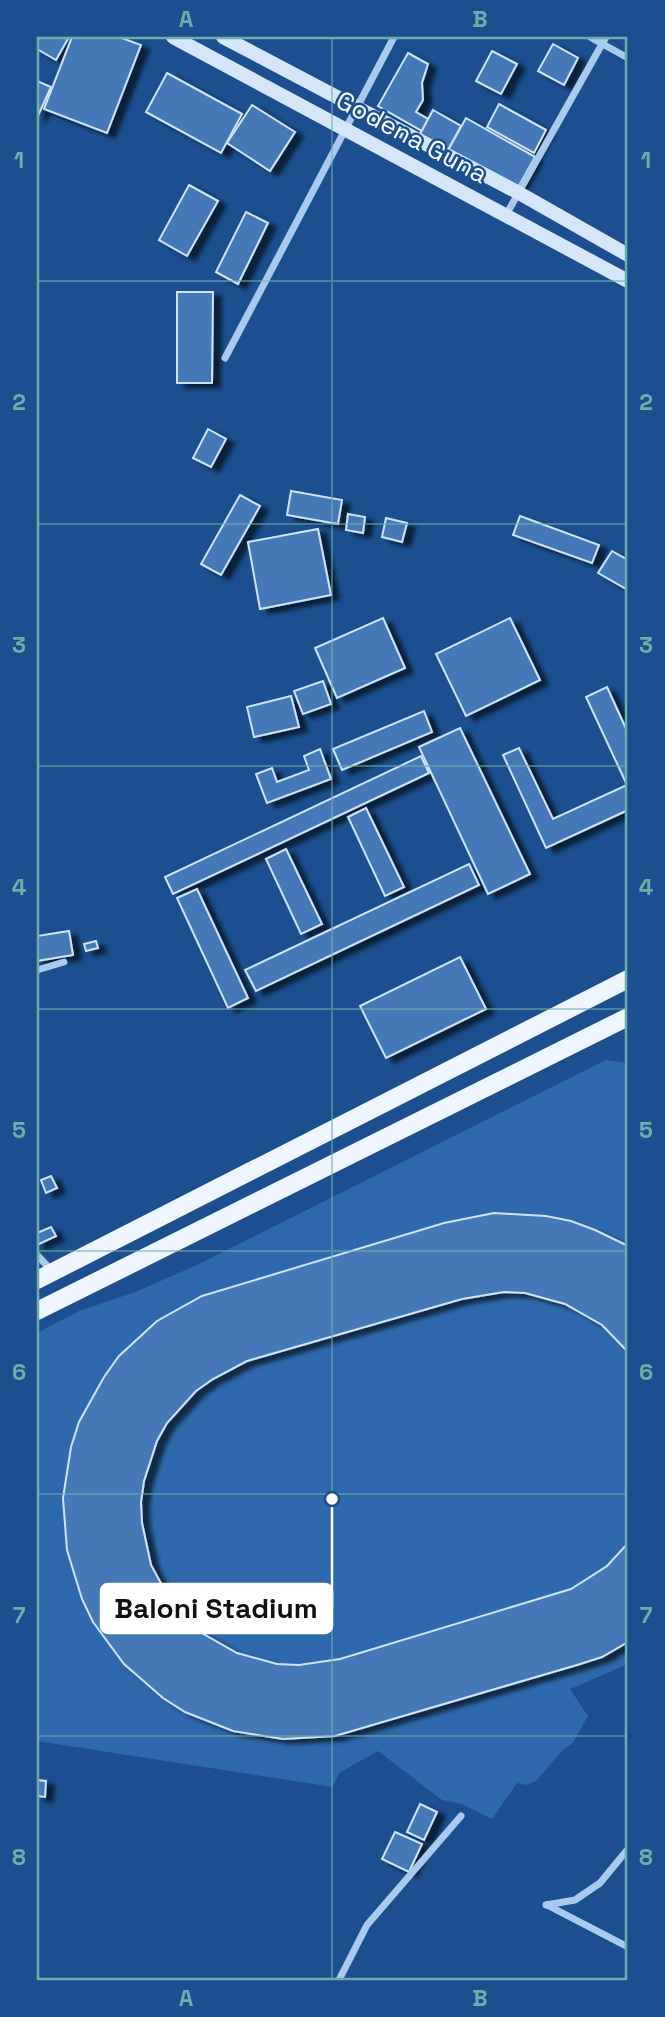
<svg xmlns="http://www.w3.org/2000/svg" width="665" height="2017" font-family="'Space Grotesk',sans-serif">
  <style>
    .green { fill: #2e69ad }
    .building { fill: #4478b7; stroke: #cfe3fa; stroke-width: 2; filter: url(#shadow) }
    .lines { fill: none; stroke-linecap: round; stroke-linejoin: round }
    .minor { stroke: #a9c9ee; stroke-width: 7 }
    .secondary { stroke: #d6e6fa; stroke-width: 14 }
    .primary { stroke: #f0f6ff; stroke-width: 18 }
    .grid { fill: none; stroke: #6fada8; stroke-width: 2; stroke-opacity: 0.55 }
    .labels { text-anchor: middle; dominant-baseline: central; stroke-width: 5; stroke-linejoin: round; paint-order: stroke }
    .street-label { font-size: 26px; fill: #fff; stroke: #1b4f8f }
    .leader { fill: none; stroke: #fff; stroke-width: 2.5 }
    .callout-dot { fill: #fff; stroke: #1b4f8f; stroke-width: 2.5 }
    .callout { fill: #fff; stroke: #fff; stroke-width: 2.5 }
    .callout-label { font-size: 28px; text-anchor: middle; font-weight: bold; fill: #111 }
    .neatline { fill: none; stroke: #6fada8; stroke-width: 2.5 }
    .grid-label { font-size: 23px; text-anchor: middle; font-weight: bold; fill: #6fada8 }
  </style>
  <defs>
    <filter id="shadow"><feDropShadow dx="8" dy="4.5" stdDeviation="2" flood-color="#0009"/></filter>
  </defs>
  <rect width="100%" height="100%" fill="#1b4f8f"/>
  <path class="green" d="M606,1060L628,1063V1664L570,1689L588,1716L572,1744L564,1749L536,1781L526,1785L517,1783L492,1819L462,1804L442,1800L378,1751L339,1773L333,1787L37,1741V1333L79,1311L135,1292L197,1265Z"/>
  <g class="building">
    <path d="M37,37H69L56,60L37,49Z"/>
    <path d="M72,37H119L141,45L107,133L44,109Z"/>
    <path d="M553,44L578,58L564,85L538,71Z"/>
    <path d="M492,51L517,64L501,94L476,81Z"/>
    <path d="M408,53L428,64L422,83L423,100L416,112L428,119L422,131L378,106Z"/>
    <path d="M167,73L242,114L221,153L146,112Z"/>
    <path d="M37,81L51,87L37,118Z"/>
    <path d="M499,104L546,130L534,153L487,127Z"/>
    <path d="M252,105L295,132L270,171L227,143Z"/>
    <path d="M433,110L461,126L447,152L419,136Z"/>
    <path d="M466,118L535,157L516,191L447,152Z"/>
    <path d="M189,185L218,201L187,256L159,240Z"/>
    <path d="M246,212L268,223L238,284L216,272Z"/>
    <path d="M177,292H213L212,383H177Z"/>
    <path d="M208,429L226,439L211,467L193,458Z"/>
    <path d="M291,491L342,500L338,524L287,515Z"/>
    <path d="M240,495L260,506L221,575L201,564Z"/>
    <path d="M348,514L365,517L363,533L346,530Z"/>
    <path d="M520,516L599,545L592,563L513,535Z"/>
    <path d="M386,518L407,523L402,542L382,537Z"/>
    <path d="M318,529L331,595L260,609L248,542Z"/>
    <path d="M612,551L628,560V590L598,573Z"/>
    <path d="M383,618L405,668L337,698L315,648Z"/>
    <path d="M510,618L540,680L466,716L436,654Z"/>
    <path d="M323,681L331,704L303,714L294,691Z"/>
    <path d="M607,687L628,733V810L546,848L503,755L519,748L553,819L627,785L586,697Z"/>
    <path d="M291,696L299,727L254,737L247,707Z"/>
    <path d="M424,711L432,732L342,770L333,749Z"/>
    <path d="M460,728L530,874L488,894L419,747Z"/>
    <path d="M320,749L331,779L267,803L256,774L272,768L277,782L309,770L304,756Z"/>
    <path d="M421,756L429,773L173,894L165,877Z"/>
    <path d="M366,808L404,887L385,896L348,817Z"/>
    <path d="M286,849L322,924L301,934L266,859Z"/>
    <path d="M469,864L479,885L256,991L245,970Z"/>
    <path d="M197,889L248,998L228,1008L177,898Z"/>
    <path d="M69,931L73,955L37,961V936Z"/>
    <path d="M96,941L98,948L86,951L84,944Z"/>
    <path d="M460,957L486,1009L386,1058L360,1006Z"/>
    <path d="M51,1176L57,1188L46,1193L41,1180Z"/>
    <path d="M494,1213L546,1216L571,1221L595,1230L628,1246V1352L602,1325L565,1304L525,1293L504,1292L462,1299L247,1361L213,1379L196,1391L167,1423L157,1441L144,1481L141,1502L142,1523L151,1565L171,1602L200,1632L237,1653L277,1664L299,1665L340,1659L571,1589L607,1566L628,1543V1642L602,1657L577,1665L335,1736L283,1739L233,1731L185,1712L163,1698L124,1664L93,1622L82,1599L67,1550L63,1498L71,1447L79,1422L104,1377L119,1356L157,1321L202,1296L444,1223Z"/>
    <path d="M51,1227L56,1236L37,1245V1233Z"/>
    <path d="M37,1780L46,1781L45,1797L37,1796Z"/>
    <path d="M420,1804L437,1812L424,1840L407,1832Z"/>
    <path d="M395,1832L422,1844L409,1872L382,1859Z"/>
  </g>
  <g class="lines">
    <g class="minor">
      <path d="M590,37L628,58"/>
      <path d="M506,215L606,37"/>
      <path d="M225,358L394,37"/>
      <path d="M37,970L64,962"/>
      <path d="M37,1255L52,1271"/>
      <path d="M546,1905L575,1900L600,1883L628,1849"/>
      <path d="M547,1905L628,1947"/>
      <path d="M339,1980L367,1925L461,1816"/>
    </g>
    <g class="secondary">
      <path d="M173,37L628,281"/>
      <path d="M223,37L519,193L628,255"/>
    </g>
    <g class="primary">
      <path d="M37,1280L628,979"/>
      <path d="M37,1311L628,1017"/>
    </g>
  </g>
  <path class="grid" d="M332,37V1980M37,281H628M37,524H628M37,766H628M37,1009H628M37,1251H628M37,1494H628M37,1736H628"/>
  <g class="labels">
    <g class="street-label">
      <text transform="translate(412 137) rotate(28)">Godena Guna</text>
    </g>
  </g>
  <path class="leader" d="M332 1499L332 1608"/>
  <circle class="callout-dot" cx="332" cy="1499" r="7"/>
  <rect class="callout" x="101" y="1584" width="231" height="49" rx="7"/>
  <g class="callout-label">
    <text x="216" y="1618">Baloni Stadium</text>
  </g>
  <rect width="665" height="2017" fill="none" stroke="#1b4f8f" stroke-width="77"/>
  <rect x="38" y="38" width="588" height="1941" class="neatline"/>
  <g class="grid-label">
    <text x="186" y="27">A</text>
    <text x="480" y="27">B</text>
    <text x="19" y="168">1</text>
    <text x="646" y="168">1</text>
    <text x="19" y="410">2</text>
    <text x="646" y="410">2</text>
    <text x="19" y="653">3</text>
    <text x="646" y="653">3</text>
    <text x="19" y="895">4</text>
    <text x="646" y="895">4</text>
    <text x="19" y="1138">5</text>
    <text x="646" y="1138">5</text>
    <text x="19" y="1380">6</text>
    <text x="646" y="1380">6</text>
    <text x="19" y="1623">7</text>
    <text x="646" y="1623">7</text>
    <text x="19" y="1865">8</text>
    <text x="646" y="1865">8</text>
    <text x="186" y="2006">A</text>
    <text x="480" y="2006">B</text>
  </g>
</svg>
